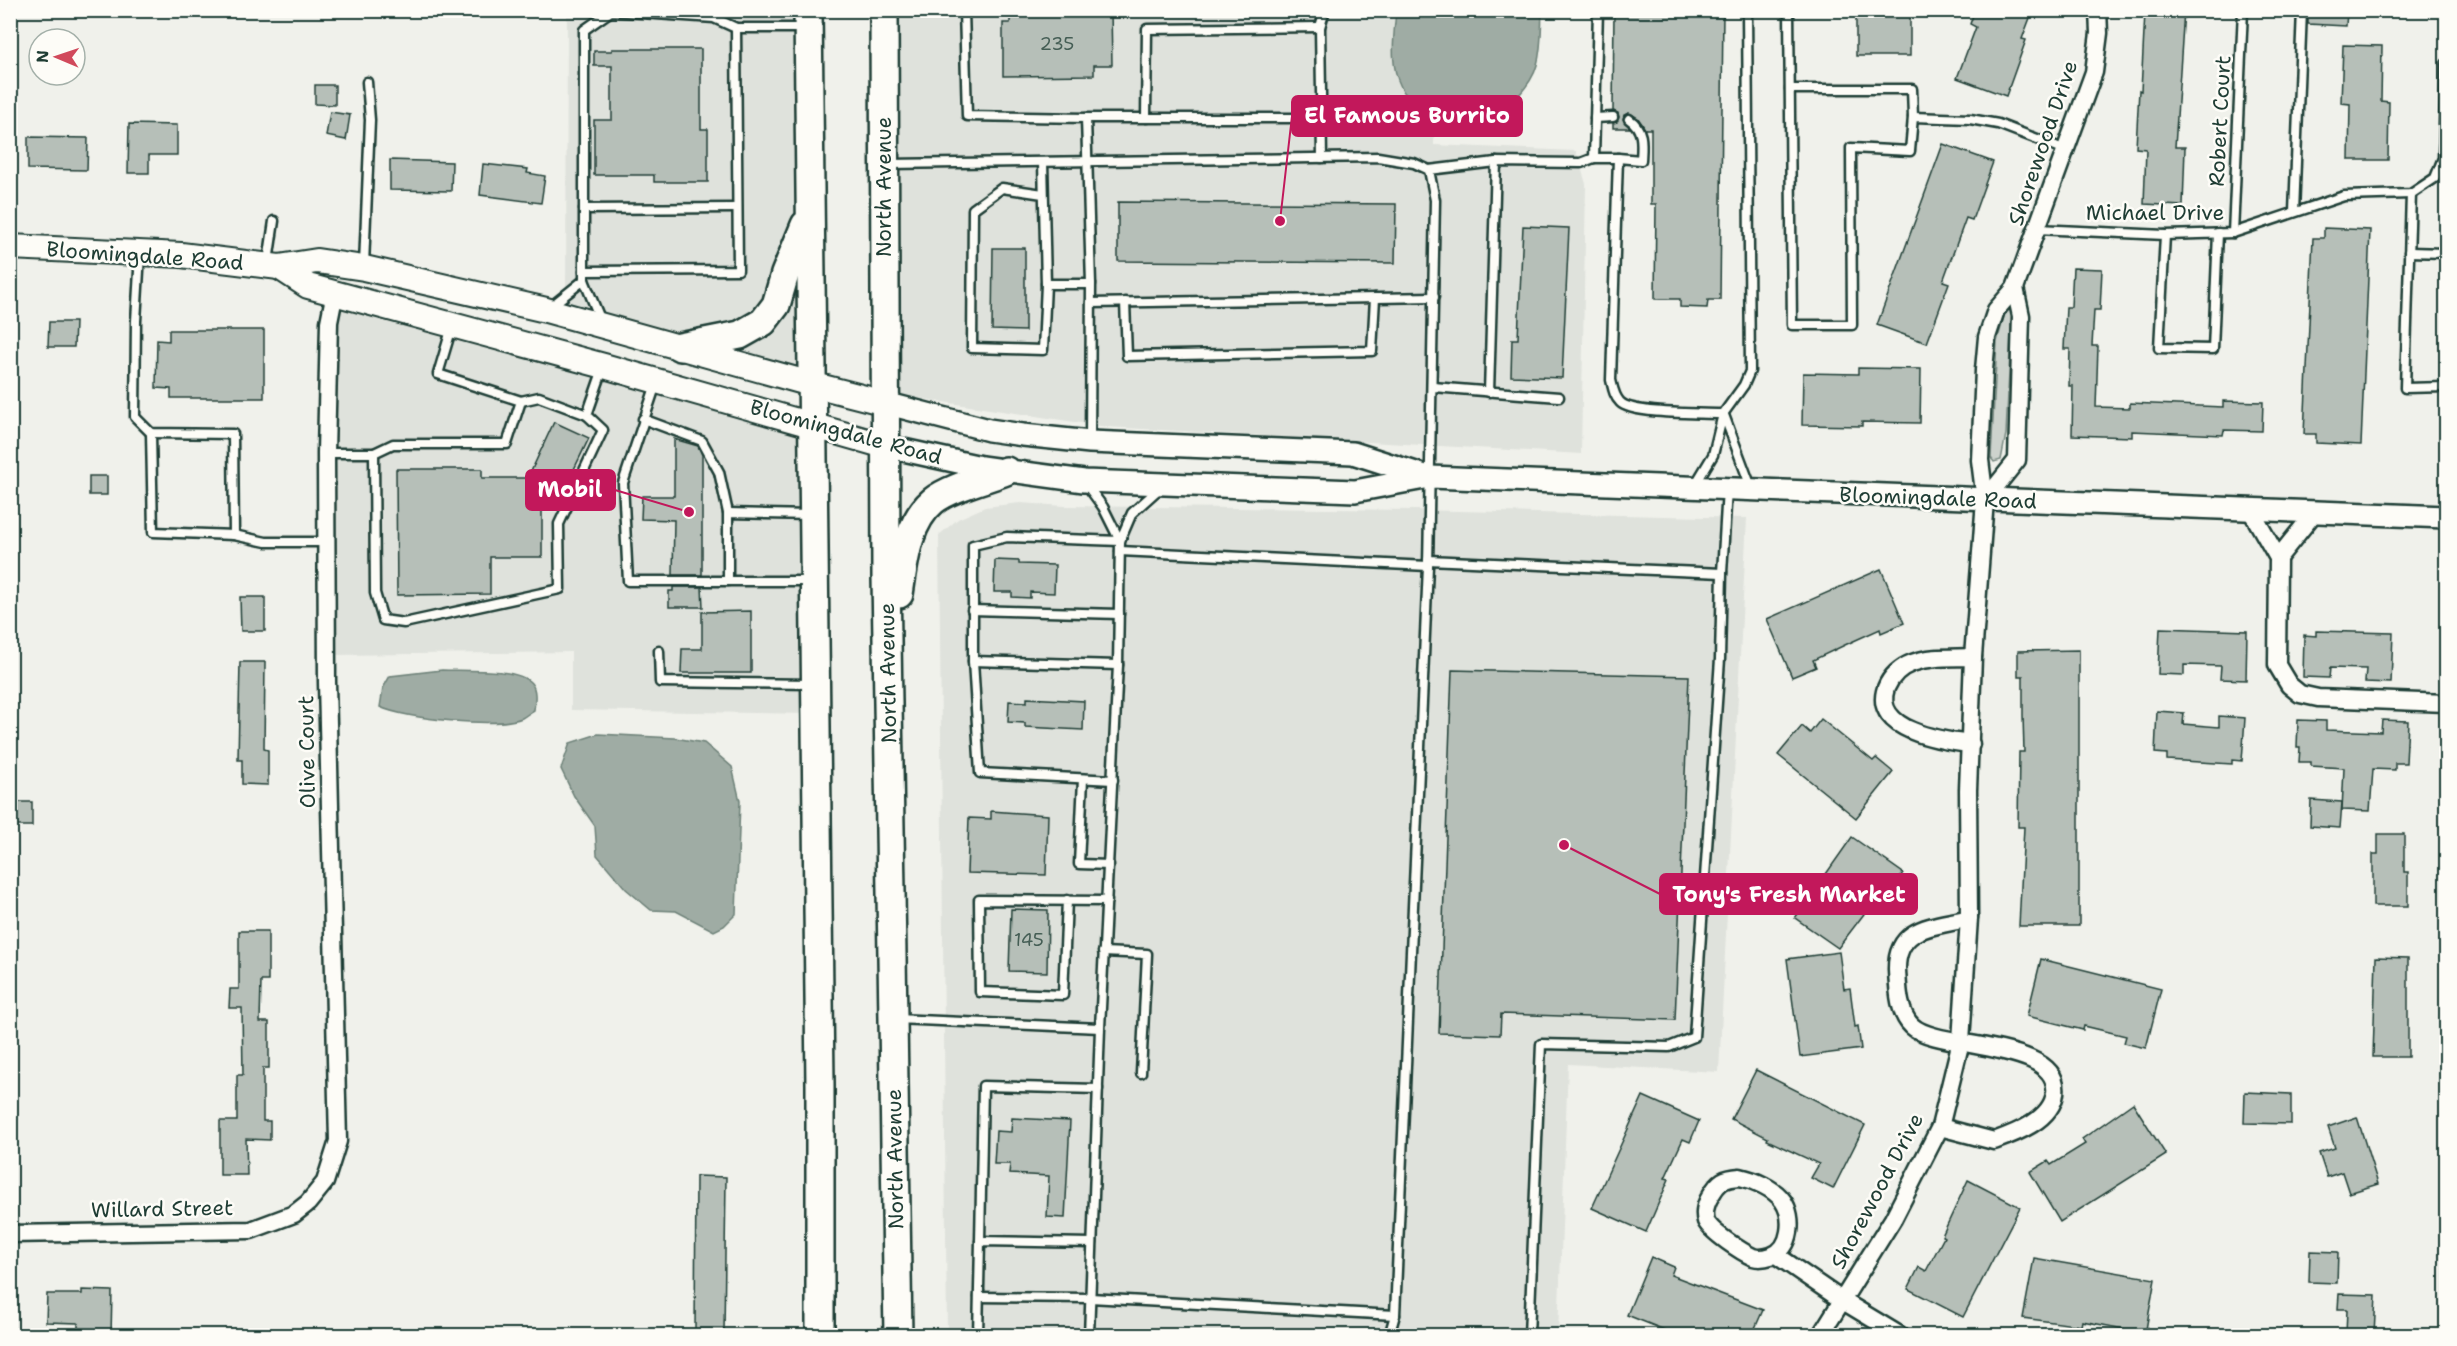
<svg xmlns="http://www.w3.org/2000/svg" width="2457" height="1346" font-family="'Shantell Sans',sans-serif">
  <style>
    .built { fill: #dfe2dc }
    .green { fill: #cdd3cd; stroke: #768880; stroke-width: 1.5 }
    .water { fill: #9faca4; stroke: #6c8077; stroke-width: 1.5 }
    .building { fill: #b6bfb8; stroke: #1f3d34; stroke-width: 1.5 }
    .lines { fill: none; stroke-linecap: round; stroke-linejoin: round }
    .service-casing { stroke: #1f3d34; stroke-width: 13 }
    .minor-casing { stroke: #1f3d34; stroke-width: 21 }
    .tertiary-casing { stroke: #1f3d34; stroke-width: 26 }
    .secondary-casing { stroke: #1f3d34; stroke-width: 28 }
    .primary-casing { stroke: #1f3d34; stroke-width: 32 }
    .service { stroke: #fdfcf7; stroke-width: 8 }
    .minor { stroke: #fdfcf7; stroke-width: 16 }
    .tertiary { stroke: #fdfcf7; stroke-width: 21 }
    .secondary { stroke: #fdfcf7; stroke-width: 24 }
    .primary { stroke: #fdfcf7; stroke-width: 27 }
    .labels { text-anchor: middle; dominant-baseline: central; stroke-width: 5; stroke-linejoin: round; paint-order: stroke }
    .number-label { font-size: 18px; fill: #455e55 }
    .street-label { font-size: 21px; fill: #1f3d34; stroke: #fdfcf7 }
    .leader { fill: none; stroke: #c2185b; stroke-width: 2 }
    .callout-dot { fill: #c2185b; stroke: #fdfcf7; stroke-width: 2 }
    .callout { fill: #c2185b; stroke: #c2185b; stroke-width: 2 }
    .callout-label { font-size: 22px; text-anchor: middle; font-weight: bold; fill: #fff }
  </style>
  <rect width="100%" height="100%" fill="#f0f1eb"/>
  <filter id="ink" filterUnits="userSpaceOnUse"><feTurbulence type="fractalNoise" baseFrequency=".0167" numOctaves="2"/><feDisplacementMap in="SourceGraphic" scale="12" xChannelSelector="R" yChannelSelector="G"/><feConvolveMatrix kernelMatrix="1 2 1 2 8 2 1 2 1" color-interpolation-filters="sRGB"/></filter>
  <g filter="url(#ink)">
    <g class="built">
      <path d="M567,11H801L804,375L566,303Z"/>
      <path d="M890,11H1436L1434,145L1576,151L1586,184L1581,454L1107,427L891,394Z"/>
      <path d="M338,305L806,434L809,714L571,710V652L333,655L328,357Z"/>
      <path d="M1020,503L1065,506L1415,510L1747,518L1719,1072L1568,1064L1558,1335H947L939,535L958,519L985,507Z"/>
    </g>
    <path class="green" d="M2009,308L2012,310L2006,434L2001,460L1994,462L1991,458L1997,342L2006,309Z"/>
    <g class="water">
      <path d="M1396,11H1542C1541,29 1542,47 1537,65C1532,85 1502,118 1481,121C1467,123 1455,115 1442,111C1425,106 1409,104 1401,87C1389,63 1394,36 1396,11Z"/>
      <path d="M442,670C463,671 517,667 531,683C537,690 535,701 534,710C530,712 526,716 522,718C497,728 405,719 380,707L383,688L390,676Z"/>
      <path d="M598,734L675,738L704,743L732,767L740,801L736,914L724,926L714,931L676,911L651,910L626,889L597,855L595,826L574,796L561,769L570,743Z"/>
    </g>
    <g class="building">
      <path d="M1010,10H1111L1112,65H1094V75L1003,76V23H1010Z"/>
      <path d="M1614,10H1723L1720,300H1708L1707,308L1680,307V299H1655L1656,204H1651V129H1645L1638,118L1629,113L1624,115L1623,119L1630,128H1613V123L1617,122L1619,117L1618,113L1613,111Z"/>
      <rect x="1856" y="10" width="54" height="46"/>
      <path d="M1975,10H2033L2022,39L2026,40L2006,96L1957,78L1976,27L1970,24Z"/>
      <path d="M2154,10H2184L2175,147H2185L2183,206L2144,204L2146,149L2136,148L2139,90L2141,91L2145,12Z"/>
      <path d="M2308,10H2347L2346,26L2308,24Z"/>
      <path d="M2343,45L2382,46L2381,101L2389,102L2388,160H2349L2350,104L2341,103Z"/>
      <path d="M612,49H701V129H708V182H654V175H594V120H612V66H594V51H612Z"/>
      <path d="M315,85H335V105L315,104Z"/>
      <path d="M330,112L350,115L346,140L326,136Z"/>
      <path d="M129,124L177,125V155H149V173H128Z"/>
      <path d="M28,137L88,138L87,170L28,169Z"/>
      <path d="M1943,144L1993,162L1972,220L1966,218L1943,281L1949,283L1927,343L1877,325Z"/>
      <path d="M390,160L452,162L451,191L390,190Z"/>
      <path d="M483,164L528,169L527,173L545,176L541,203L480,195Z"/>
      <path d="M1118,202L1396,204L1395,263L1118,261Z"/>
      <path d="M1523,226L1569,228L1562,378L1511,376L1512,339H1518Z"/>
      <path d="M2324,228L2370,230L2361,445L2316,443V434H2304L2313,238H2324Z"/>
      <path d="M993,248H1025V331L992,330Z"/>
      <path d="M2073,268L2102,269L2100,310H2094L2092,346H2098L2096,407L2130,408V403L2223,407V401L2263,402L2262,431L2224,430L2223,435L2132,431V437L2072,435L2073,386H2069L2070,349H2064L2066,307H2071Z"/>
      <path d="M49,322H75L74,347H48Z"/>
      <path d="M169,330H264V398H171V389L156,388L157,340L169,341Z"/>
      <path d="M1858,368L1921,369L1920,423L1862,422V426L1802,425L1803,373L1858,374Z"/>
      <path d="M554,422L589,438L564,490L542,480V557H490V594L397,595L396,469H482V478H528Z"/>
      <path d="M674,439L698,446L702,455V575H673L674,520L641,519L642,496H674Z"/>
      <rect x="89" y="476" width="18" height="19"/>
      <path d="M995,560L1019,561V564L1055,565L1054,593L1030,592V598L1012,597V592H994Z"/>
      <path d="M1881,569L1904,623L1881,633L1880,629L1847,644L1813,660L1816,667L1792,677L1767,619Z"/>
      <path d="M673,587H702L703,607H669V591H673Z"/>
      <path d="M240,597H265V631H241Z"/>
      <path d="M751,611V673H681L682,649H702V612Z"/>
      <path d="M2160,628L2247,631L2246,680L2220,679L2221,666L2184,665V675L2158,674Z"/>
      <path d="M2316,631L2393,633L2391,683L2365,682L2366,669L2330,668L2329,678L2303,677L2304,635L2316,636Z"/>
      <path d="M2079,650V926H2019L2024,827H2018L2019,752H2024L2023,715V676H2018V651Z"/>
      <path d="M240,662H265L264,749L268,750V785L242,784V760H238Z"/>
      <path d="M1452,670L1689,676L1675,1020L1501,1014L1500,1035L1439,1033Z"/>
      <path d="M1027,698L1084,701L1083,730L1025,727V723L1008,722L1009,701L1027,702Z"/>
      <path d="M2157,711L2184,713L2183,724L2219,727V716L2245,718L2242,761L2232,760V764L2167,760V754L2155,753Z"/>
      <path d="M1821,719L1873,761L1876,758L1893,772L1856,818L1778,755L1802,726L1810,733Z"/>
      <path d="M2298,720L2326,721V730L2381,732L2382,720L2408,721L2406,763H2395V770L2373,769L2370,811L2342,810L2344,768L2311,766V762H2299L2300,748H2297Z"/>
      <path d="M2311,800L2342,802L2340,828L2310,826Z"/>
      <rect x="14" y="802" width="18" height="24"/>
      <path d="M991,811L1048,815L1046,875L967,873L969,818L991,819Z"/>
      <path d="M2378,834H2404V872H2408V906H2373V854H2378Z"/>
      <path d="M1852,837L1903,873L1889,893L1883,889L1838,948L1795,918Z"/>
      <path d="M1011,909L1048,910L1047,972L1009,971Z"/>
      <path d="M239,931H268V981H261L260,1022H269V1068H263V1121H270V1140L246,1139L247,1175H220V1121H237V1075H243L242,1008H229L230,989H239Z"/>
      <path d="M1839,952L1844,989L1850,988L1855,1027L1858,1026L1861,1049L1800,1057L1787,959Z"/>
      <path d="M2376,957L2408,958V1057H2373Z"/>
      <path d="M2041,959L2161,989L2146,1048L2124,1043L2126,1036L2084,1026L2083,1030L2027,1016Z"/>
      <path d="M1756,1070L1865,1125L1833,1189L1811,1178L1819,1164L1767,1140L1768,1138L1731,1119Z"/>
      <path d="M2245,1092L2291,1094V1124L2244,1123Z"/>
      <path d="M1643,1096L1699,1121L1690,1142L1683,1139L1665,1178L1669,1179L1646,1232L1592,1208Z"/>
      <path d="M2133,1103L2166,1155L2060,1222L2030,1172L2048,1161L2051,1165L2085,1144L2082,1139Z"/>
      <path d="M2357,1117L2378,1184L2349,1193L2342,1172L2327,1177L2319,1153L2335,1148L2328,1127Z"/>
      <path d="M1012,1118L1070,1121L1065,1218L1047,1217L1049,1176L1009,1174L1010,1164H994L996,1131L1011,1132Z"/>
      <path d="M696,1176L726,1177L724,1333H695Z"/>
      <path d="M1968,1180L2020,1207L1963,1317L1908,1289L1919,1267L1926,1271L1944,1237L1942,1236Z"/>
      <path d="M2310,1251L2338,1252L2337,1283L2309,1282Z"/>
      <path d="M1651,1257L1674,1267L1671,1275L1763,1310L1752,1335H1677L1627,1315Z"/>
      <path d="M2034,1258L2155,1279L2145,1335H2123L2124,1329L2082,1321L2081,1326L2023,1318Z"/>
      <path d="M82,1290L112,1291L111,1335H78V1323L46,1322L47,1294H82Z"/>
      <path d="M2339,1294L2376,1295L2374,1335H2346L2347,1309H2338Z"/>
    </g>
    <g class="lines">
      <g class="service-casing">
        <g id="service">
          <path d="M964,10L967,116L1086,118L1091,284L1090,442"/>
          <path d="M1789,10L1792,325H1852L1851,148L1910,151L1913,117L1970,119L1998,124L2066,150"/>
          <path d="M1790,89H1912L1913,117"/>
          <path d="M1086,118H1323"/>
          <path d="M1146,118L1147,29L1320,27"/>
          <path d="M1595,118L1613,117"/>
          <path d="M1322,158L1320,27L1325,10"/>
          <path d="M1594,158H1618L1611,380C1613,388 1614,396 1620,402C1632,415 1703,413 1723,414"/>
          <path d="M1618,158L1641,160C1642,144 1644,129 1629,119"/>
          <path d="M1043,162L1046,284L1043,350L972,348L973,209L1002,188L1043,194"/>
          <path d="M889,164L1378,157L1414,163L1429,170L1435,200L1428,566L1395,1315L1389,1336"/>
          <path d="M1429,170L1496,162L1581,163L1594,158L1598,10"/>
          <path d="M2411,194L2405,388L2446,387"/>
          <path d="M584,209L737,208"/>
          <path d="M2294,212L2302,10"/>
          <path d="M2037,229L2165,235L2233,233L2344,196L2411,194L2435,178L2443,158L2446,64"/>
          <path d="M2233,233L2243,10"/>
          <path d="M2165,235L2159,348L2213,349L2218,233"/>
          <path d="M2409,252L2446,253"/>
          <path d="M140,254L136,321L135,417L151,433L233,434L234,535"/>
          <path d="M268,262L274,221"/>
          <path d="M364,265L370,120L367,82"/>
          <path d="M584,271L738,270L736,28"/>
          <path d="M1046,284H1091"/>
          <path d="M1125,302L1127,356L1372,351L1375,298"/>
          <path d="M1091,303L1434,297"/>
          <path d="M549,308L584,280"/>
          <path d="M601,321L584,280V30L611,11L714,18L736,28H806"/>
          <path d="M656,384L623,483L628,581H812"/>
          <path d="M1433,387L1559,397"/>
          <path d="M1489,392L1496,162"/>
          <path d="M521,401L539,397L587,415L604,366"/>
          <path d="M1724,415L1751,487"/>
          <path d="M643,419L702,441L719,472L728,513"/>
          <path d="M151,433L153,532L234,535L266,542H326"/>
          <path d="M326,453H374L393,444H507L521,401L438,374L452,327"/>
          <path d="M374,453L375,593L383,620L404,623L560,589L559,524L603,430L587,415"/>
          <path d="M1086,484L1103,507L1120,541"/>
          <path d="M1695,485L1713,455L1723,414L1744,385L1750,371L1747,10"/>
          <path d="M1120,551L1428,566"/>
          <path d="M1428,560L1722,573"/>
          <path d="M728,581V513L810,515"/>
          <path d="M972,610L1119,614"/>
          <path d="M659,651L660,682L811,684"/>
          <path d="M973,661L1118,665"/>
          <path d="M1083,779L1079,864L1109,865"/>
          <path d="M1113,780L980,773L973,661V545L1007,537L1120,541"/>
          <path d="M1067,900L1063,995L980,992L979,900L1107,901"/>
          <path d="M1103,952L1147,954L1141,1073"/>
          <path d="M896,1019L1100,1028L1118,665L1120,541L1132,513L1161,487"/>
          <path d="M980,1241L983,1086L1098,1089"/>
          <path d="M979,1297L1090,1298L1395,1315"/>
          <path d="M978,1336L980,1241L1092,1243"/>
          <path d="M1089,1336L1100,1028"/>
          <path d="M1529,1336L1541,1044L1669,1047L1694,1037L1720,659L1722,573L1727,489"/>
        </g>
      </g>
      <g class="minor-casing">
        <g id="minor">
          <path d="M1985,500L2017,460L2021,316L2015,288"/>
          <path d="M2250,509L2278,558L2277,665L2289,685L2300,694L2318,698L2446,703"/>
          <path d="M2278,558L2315,512"/>
          <path d="M1971,744C1944,741 1871,731 1886,688C1891,676 1901,667 1912,663C1932,656 1952,658 1973,657"/>
          <path d="M1940,1127L1994,1141C2016,1133 2052,1120 2055,1093C2062,1040 1936,1050 1912,1026C1898,1013 1898,987 1897,970C1896,924 1937,927 1969,918"/>
          <path d="M1740,1177C1754,1180 1774,1188 1783,1201C1794,1217 1792,1249 1771,1256C1765,1258 1760,1259 1753,1257C1742,1252 1711,1232 1706,1221C1703,1211 1706,1203 1711,1195C1719,1181 1724,1178 1740,1177Z"/>
          <path d="M10,1234L251,1230L294,1214L308,1203L325,1182L338,1141L327,682L326,453L329,322L335,292"/>
          <path d="M1776,1255L1843,1301L1901,1336"/>
          <path d="M1820,1336L1893,1219L1940,1127L1961,1041L1969,918L1968,790L1973,657L1985,500L1980,460L1984,370L1987,337L1996,310L2015,288L2094,72L2099,33L2098,10"/>
        </g>
      </g>
      <g class="tertiary-casing">
        <g id="tertiary">
          <path d="M885,403L989,430L1023,435L1090,442L1353,453L1425,476"/>
          <path d="M885,446L981,467L1084,481L1355,491L1430,477L2446,517"/>
        </g>
      </g>
      <g class="secondary-casing">
        <g id="secondary">
          <path d="M10,247L181,255L279,267L317,261L364,268L546,310L811,384L885,403"/>
          <path d="M279,267L308,286L604,366L885,446"/>
        </g>
      </g>
      <g class="primary-casing">
        <g id="primary">
          <path d="M808,10L820,1085V1336"/>
          <path d="M884,10L886,576L898,1336"/>
          <path d="M680,347L740,335L763,322L776,305L785,274L805,225"/>
          <path d="M899,594C904,562 907,523 933,501C950,487 986,479 1006,471"/>
        </g>
      </g>
      <use href="#service" class="service"/>
      <use href="#minor" class="minor"/>
      <use href="#tertiary" class="tertiary"/>
      <use href="#secondary" class="secondary"/>
      <use href="#primary" class="primary"/>
    </g>
  </g>
  <g class="labels">
    <g class="number-label">
      <text x="1057" y="44">235</text>
      <text x="1029" y="940">145</text>
    </g>
    <g class="street-label">
      <text transform="translate(2220 121) rotate(-87)">Robert Court</text>
      <text transform="translate(2043 143) rotate(-71)">Shorewood Drive</text>
      <text transform="translate(884 187) rotate(-90)">North Avenue</text>
      <text x="2155" y="213">Michael Drive</text>
      <text transform="translate(145 256) rotate(4)">Bloomingdale Road</text>
      <text transform="translate(846 432) rotate(15)">Bloomingdale Road</text>
      <text transform="translate(1938 498) rotate(2)">Bloomingdale Road</text>
      <text transform="translate(888 673) rotate(-91)">North Avenue</text>
      <text transform="translate(307 752) rotate(-91)">Olive Court</text>
      <text transform="translate(895 1159) rotate(-91)">North Avenue</text>
      <text transform="translate(1877 1191) rotate(-62)">Shorewood Drive</text>
      <text transform="translate(162 1209) rotate(-1)">Willard Street</text>
    </g>
  </g>
  <path class="leader" d="M1280 221L1292 116M689 512L615 490M1564 845L1660 894"/>
  <g class="callout-dot">
    <circle cx="1280" cy="221" r="6"/>
    <circle cx="689" cy="512" r="6"/>
    <circle cx="1564" cy="845" r="6"/>
  </g>
  <g class="callout">
    <rect x="1292" y="96" width="230" height="40" rx="6"/>
    <rect x="526" y="470" width="89" height="40" rx="6"/>
    <rect x="1660" y="874" width="257" height="40" rx="6"/>
  </g>
  <g class="callout-label">
    <text x="1407" y="123">El Famous Burrito</text>
    <text x="570" y="497">Mobil</text>
    <text x="1789" y="902">Tony's Fresh Market</text>
  </g>
  <rect width="2457" height="1346" fill="none" stroke="#fdfcf7" stroke-width="36"/>
  <rect x="18" y="18" width="2421" height="1310" fill="none" stroke="#1f3d34" stroke-width="2" filter="url(#ink)"/>
  <g transform="translate(57 57) rotate(272)"><circle r="28" fill="#fdfcf7" stroke="#a4b0a9" stroke-width="1.5"/>
  <path d="M0-4.5L10 22L0 15L-10 22Z" fill="#d1495b"/>
  <text y="-9" font-size="16" font-weight="bold" text-anchor="middle" fill="#1f3d34">N</text>
  </g>
</svg>
